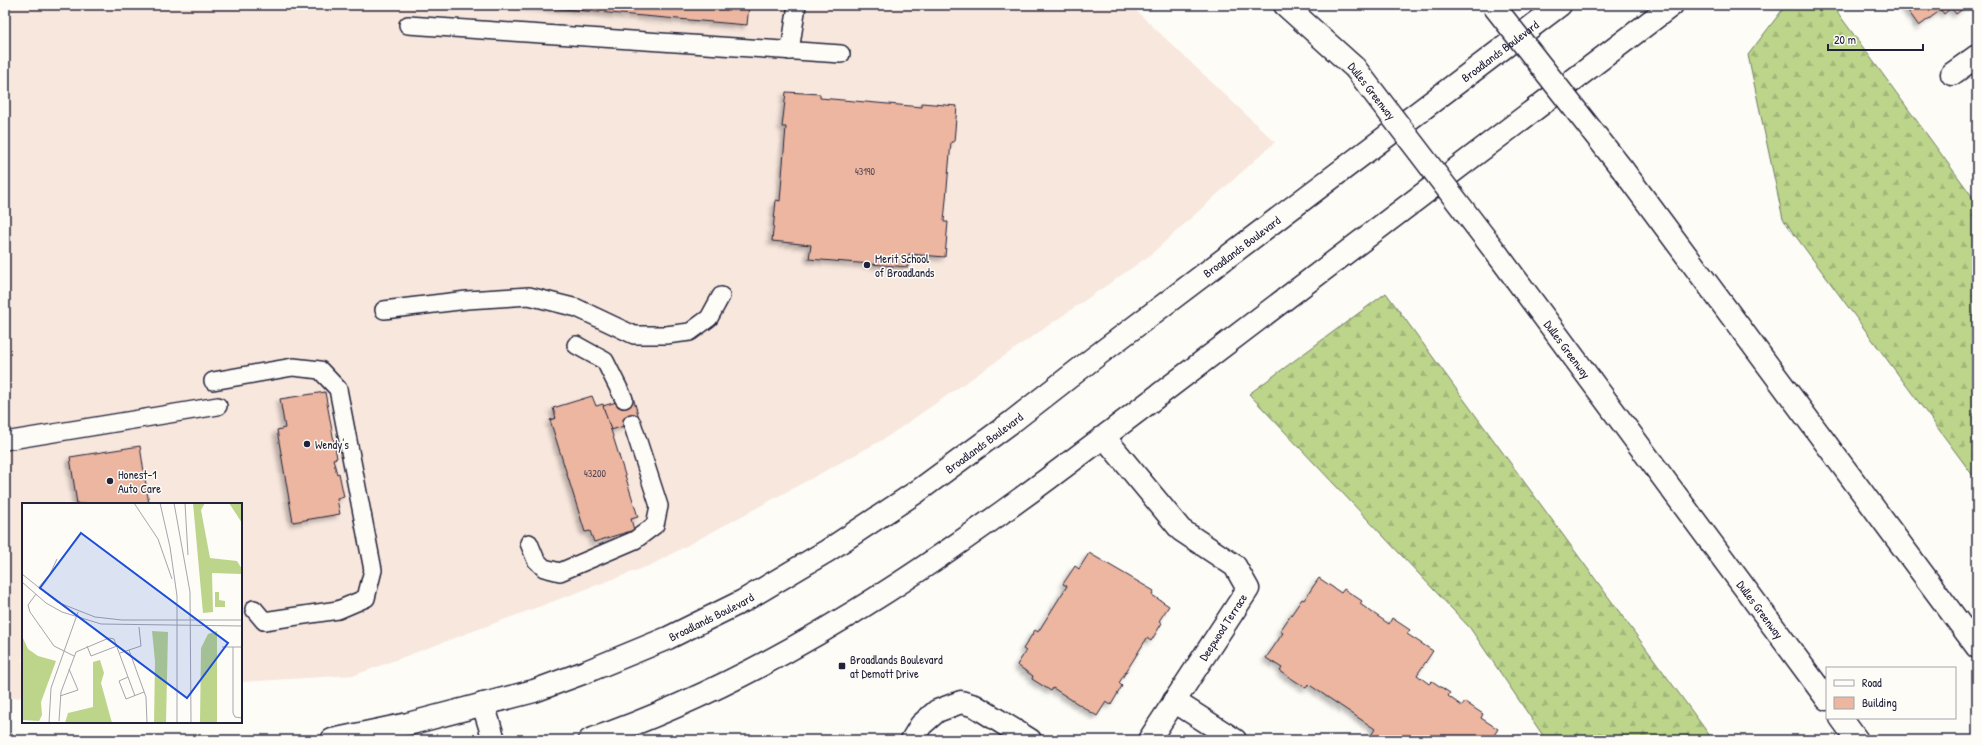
<svg xmlns="http://www.w3.org/2000/svg" width="1982" height="745" font-family="'Patrick Hand',sans-serif">
  <style>
    .built { fill: #f8e7dd }
    .forest { fill: url(#forest-firs); stroke: #6f7c63 }
    .building { fill: #ecb6a0; stroke: #22223b; filter: url(#shadow) }
    .lines { fill: none; stroke-linecap: round; stroke-linejoin: round }
    .service-casing { stroke: #22223b; stroke-width: 20 }
    .minor-casing { stroke: #22223b; stroke-width: 25 }
    .tertiary-casing { stroke: #22223b; stroke-width: 25 }
    .secondary-casing { stroke: #22223b; stroke-width: 25 }
    .motorway-casing { stroke: #22223b; stroke-width: 25 }
    .service { stroke: #fdfcf7; stroke-width: 17 }
    .minor { stroke: #fdfcf7; stroke-width: 22 }
    .tertiary { stroke: #fdfcf7; stroke-width: 22 }
    .secondary { stroke: #fdfcf7; stroke-width: 22 }
    .motorway { stroke: #fdfcf7; stroke-width: 22 }
    .motorway-bridge-casing { stroke: #22223b; stroke-width: 25; stroke-linecap: butt }
    .motorway-bridge { stroke: #fdfcf7; stroke-width: 22 }
    .poi-dot { fill: #22223b; stroke: #fdfcf7; stroke-width: 1.5 }
    .labels { text-anchor: middle; dominant-baseline: central; stroke-width: 3; stroke-linejoin: round; paint-order: stroke }
    .number-label { font-size: 10px; fill: #544754 }
    .street-label { font-size: 12px; fill: #22223b; stroke: #fdfcf7 }
    .poi-label { font-size: 12px; fill: #22223b; stroke: #fdfcf7; text-anchor: start }
    .inset-road { fill: none; stroke: #a5a5ac; stroke-width: 1 }
    .view { fill: #1d4ed8; fill-opacity: 0.15; stroke: #1d4ed8; stroke-width: 2 }
    .inset-edge { fill: none; stroke: #22223b; stroke-width: 2 }
  </style>
  <defs>
    <pattern id="forest-firs" width="22" height="20" patternUnits="userSpaceOnUse"><rect width="22" height="20" fill="#bcd58b"/><path d="M5 1l3.5 6h-7zM16 11l3.5 6h-7z" fill="#a1b779"/></pattern>
    <filter id="shadow"><feDropShadow dx="-3.5" dy="3.5" stdDeviation="2" flood-color="#0004"/></filter>
  </defs>
  <rect width="100%" height="100%" fill="#fdfcf7"/>
  <filter id="ink" filterUnits="userSpaceOnUse"><feTurbulence type="fractalNoise" baseFrequency=".025" numOctaves="2"/><feDisplacementMap in="SourceGraphic" scale="8" xChannelSelector="R" yChannelSelector="G"/><feConvolveMatrix kernelMatrix="1 2 1 2 8 2 1 2 1" color-interpolation-filters="sRGB"/></filter>
  <g filter="url(#ink)">
    <path class="built" d="M5,5H1130L1275,142L1149,256L884,439L651,565L355,675L241,682V504H23V697L5,699Z"/>
    <g class="forest">
      <path d="M1786,5H1832L1977,203V481L1783,219L1748,55Z"/>
      <path d="M1386,293L1713,740H1546L1470,628L1249,394Z"/>
    </g>
    <g class="building">
      <path d="M517,5H749L747,25Z"/>
      <path d="M1904,5H1968L1956,14L1951,8L1944,14L1941,10L1919,26Z"/>
      <path d="M786,92L820,94V98L922,107V103L957,106L954,142H951L944,222H948L945,257L909,254L908,267L809,259L811,245L772,241L776,200L780,201L786,127H782Z"/>
      <path d="M325,392L337,458L333,459L337,474L339,473L344,497L337,499L340,514L293,522L277,430L285,428L280,399Z"/>
      <path d="M592,396L596,406L603,404L638,517L631,519L634,530L594,542L590,531L585,532L550,420L556,418L553,408Z"/>
      <path d="M633,397L640,421L611,430L603,406Z"/>
      <path d="M140,446L149,504H77L70,457Z"/>
      <path d="M1089,553L1154,591L1152,595L1169,606L1159,621L1162,623L1151,641L1147,638L1119,683L1122,686L1111,705L1106,702L1097,716L1053,688L1051,691L1032,679L1033,676L1017,665L1026,651L1023,649L1035,630L1038,632L1067,586L1063,584L1075,566L1079,569Z"/>
      <path d="M1319,578L1341,593L1344,589L1362,601L1360,604L1389,624L1392,618L1410,630L1407,634L1433,651L1417,675L1429,684L1432,681L1450,693L1448,696L1462,706L1465,702L1483,714L1481,718L1498,729L1491,740H1368L1375,729L1308,684L1306,688L1280,671L1282,668L1266,658L1283,633L1280,631L1302,599L1304,600Z"/>
    </g>
    <g class="lines">
      <g class="service-casing">
        <g id="service">
          <path d="M408,25L841,54"/>
          <path d="M790,51L797,5"/>
          <path d="M384,310L467,300L529,296L577,308L634,335H666L690,332L709,318L721,296"/>
          <path d="M576,345L605,361L624,399"/>
          <path d="M213,381L293,367L320,370L338,389L373,570L366,598L338,610L264,621L254,609"/>
          <path d="M5,441L218,406"/>
          <path d="M529,543L536,560L544,568L560,572L635,540L655,525L659,506L632,423"/>
        </g>
      </g>
      <g class="minor-casing">
        <g id="minor">
          <path d="M1952,74L1977,56"/>
          <path d="M1105,438L1181,530L1235,566L1248,589L1149,740"/>
          <path d="M1174,701L1235,740"/>
          <path d="M912,740L921,725L937,711L961,702L975,706L1030,740"/>
        </g>
      </g>
      <g class="tertiary-casing">
        <path id="tertiary" d="M483,704L494,740"/>
      </g>
      <g class="secondary-casing">
        <g id="secondary">
          <path id="s1" d="M332,740L408,724L534,691L588,671L668,638L743,601L827,551L918,491L1013,421L1095,357L1560,5"/>
          <path d="M590,740C815,663 1002,514 1189,372C1350,250 1511,127 1672,5"/>
        </g>
      </g>
      <g class="motorway-casing">
        <g id="motorway">
          <path d="M1285,5L1355,68"/>
          <path d="M1623,170L1977,647"/>
          <path id="s2" d="M1498,255L1827,699"/>
          <path d="M1841,718L1857,740"/>
        </g>
      </g>
      <use href="#service" class="service"/>
      <use href="#minor" class="minor"/>
      <use href="#tertiary" class="tertiary"/>
      <use href="#secondary" class="secondary"/>
      <use href="#motorway" class="motorway"/>
      <g class="motorway-bridge-casing">
        <g id="motorway-bridge">
          <path d="M1493,5L1623,170"/>
          <path d="M1355,68L1498,255"/>
        </g>
      </g>
      <use href="#motorway-bridge" class="motorway-bridge"/>
    </g>
  </g>
  <g class="poi-dot">
    <circle cx="867" cy="265" r="4"/>
    <circle cx="307" cy="444" r="4"/>
    <circle cx="110" cy="481" r="4"/>
    <rect x="838" y="662" width="8" height="8" rx="2"/>
  </g>
  <g class="labels">
    <g class="number-label">
      <text x="865" y="171">43190</text>
      <text x="595" y="473">43200</text>
    </g>
    <g class="street-label">
      <text stroke="none"><textPath href="#s1" startOffset="1372">Broadlands Boulevard</textPath></text>
      <text transform="translate(1372 91) rotate(52)">Dulles Greenway</text>
      <text stroke="none"><textPath href="#s1" startOffset="1048">Broadlands Boulevard</textPath></text>
      <text stroke="none"><textPath href="#s2" startOffset="117">Dulles Greenway</textPath></text>
      <text stroke="none"><textPath href="#s1" startOffset="724">Broadlands Boulevard</textPath></text>
      <text stroke="none"><textPath href="#s2" startOffset="441">Dulles Greenway</textPath></text>
      <text stroke="none"><textPath href="#s1" startOffset="400">Broadlands Boulevard</textPath></text>
      <text transform="translate(1223 627) rotate(-57)">Deepwood Terrace</text>
    </g>
    <g class="poi-label">
      <text x="875" y="258">Merit School<tspan x="875" dy="14">of Broadlands</tspan></text>
      <text x="315" y="444">Wendy's</text>
      <text x="118" y="474">Honest-1<tspan x="118" dy="14">Auto Care</tspan></text>
      <text x="850" y="659">Broadlands Boulevard<tspan x="850" dy="14">at Demott Drive</tspan></text>
    </g>
  </g>
  <g transform="translate(22 503)">
    <rect width="220" height="220" fill="#fdfcf7"/>
    <path d="M171,0H183L179,7L188,55L215,58L220,66V71L190,70L191,109L181,110ZM207,0H220V20ZM130,128L146,129L144,220H132L133,158ZM195,128V220H178L179,145L186,131ZM0,133L6,146L16,153L34,158L19,199L20,212L17,218L0,217ZM78,157L82,170L79,180L90,220H43L46,210L71,204V159Z" fill="#bcd58b"/>
    <path d="M193,89H197V97L203,98V104H193Z" fill="#bcd58b"/>
    <path class="inset-road" d="M112,0L136,36L150,76M138,0L148,44L155,93V220M152,0L168,89L169,220M163,0L166,52M0,71L35,99L73,114L100,117H220M0,79L24,100L40,109L79,121L220,123M16,85L28,71L35,56M14,91L6,102L8,109L32,143L52,153M65,143L69,153L95,143M200,144H220M211,144V210L213,214L220,215M107,147L124,194L125,220M98,150L119,143L117,124M106,174L97,178L104,196L122,189M38,193L56,187L47,166M37,218L39,189L54,149L87,135L92,136L113,193M27,220L29,185L56,109"/>
    <path class="view" d="M59,30L206,140L165,195L18,85Z"/>
    <rect width="220" height="220" class="inset-edge"/>
  </g>
  <rect width="1982" height="745" fill="none" stroke="#fdfcf7" stroke-width="20"/>
  <rect x="10" y="10" width="1962" height="725" fill="none" stroke="#22223b" stroke-width="1.5" filter="url(#ink)"/>
  <rect x="1826" y="667" width="130" height="52" fill="#fdfcf7" stroke="#a5a5ac"/>
  <rect x="1834" y="680" width="20" height="6" fill="#fdfcf7" stroke="#a5a5ac"/>
  <text x="1862" y="687" font-size="12" fill="#22223b">Road</text>
  <rect x="1834" y="697" width="20" height="12" fill="#ecb6a0" stroke="#a5a5ac"/>
  <text x="1862" y="707" font-size="12" fill="#22223b">Building</text>
  <path d="M1828 44v6h95v-6" fill="none" stroke="#22223b" stroke-width="2"/>
  <text x="1834" y="44" font-size="12" fill="#22223b" stroke="#fdfcf7" stroke-width="3" paint-order="stroke">20 m</text>
</svg>
